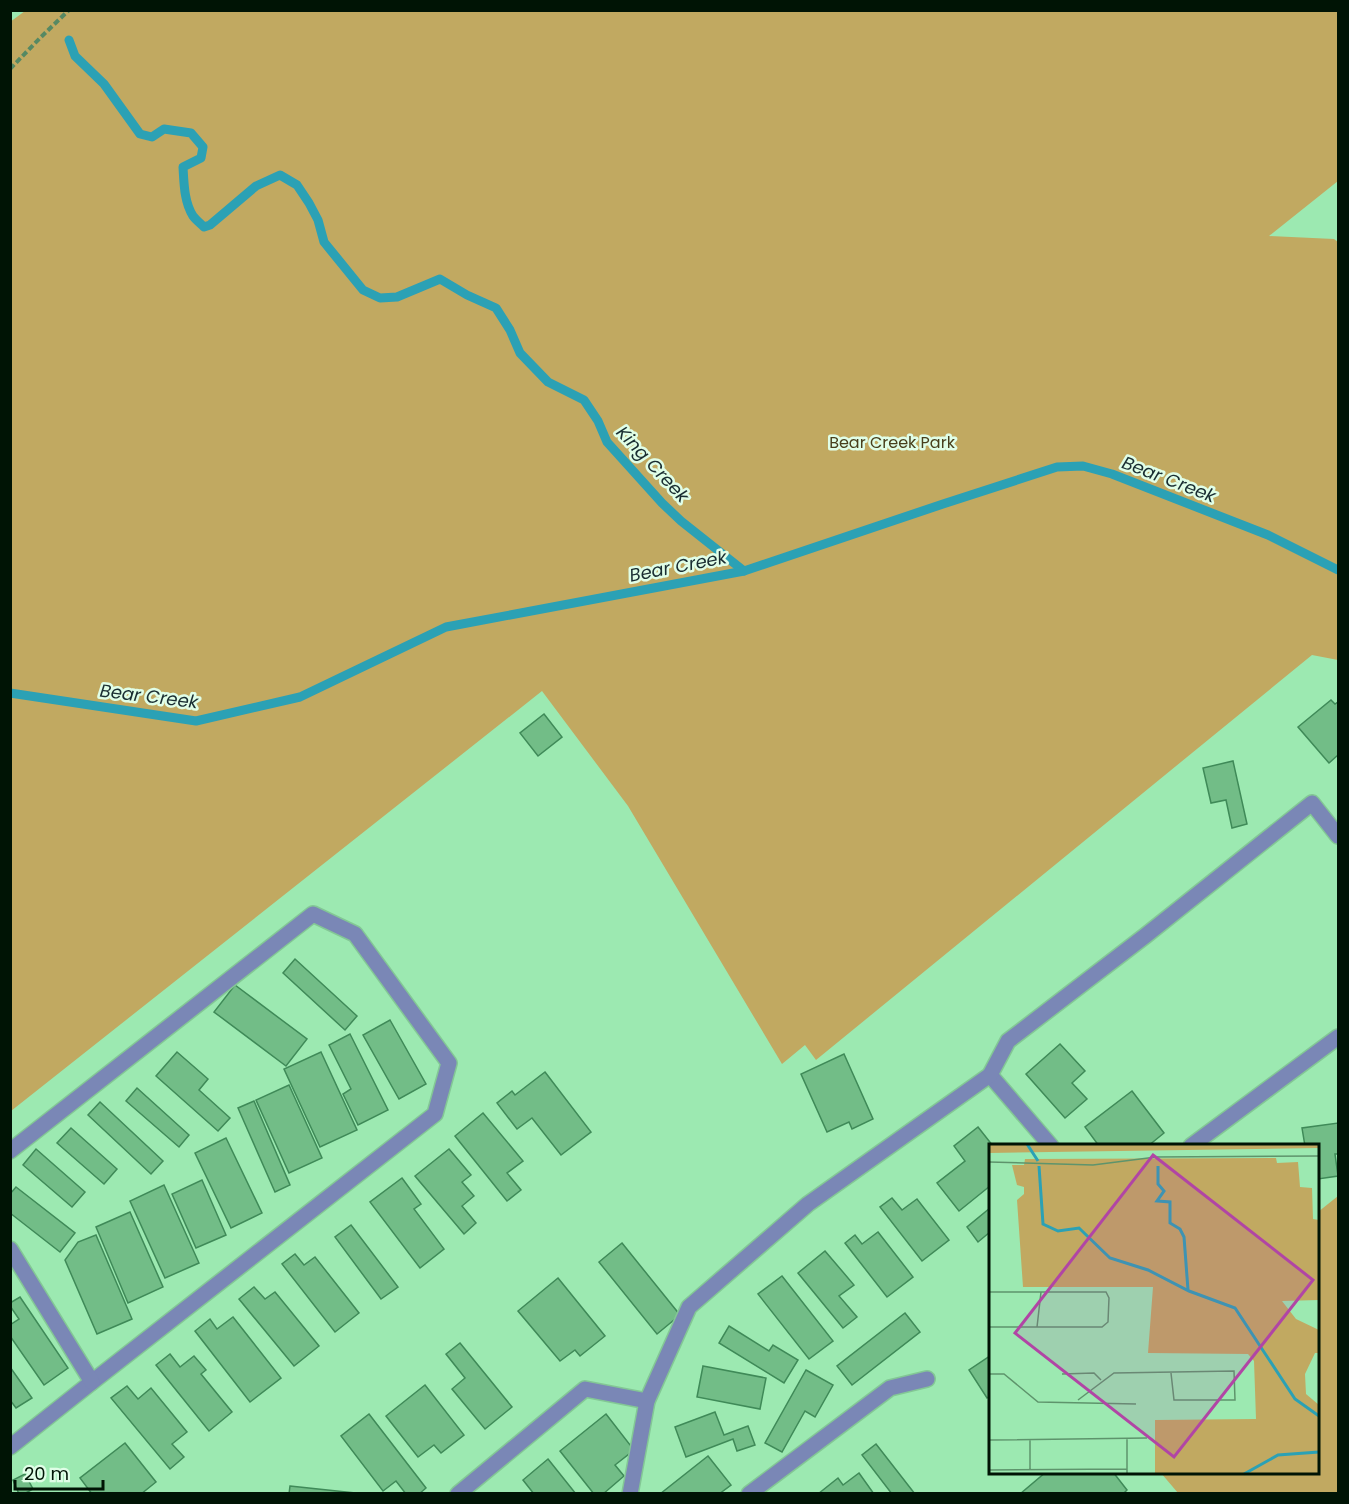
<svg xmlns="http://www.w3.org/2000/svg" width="1349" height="1504" font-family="Poppins,sans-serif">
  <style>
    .green { fill: #c1a961 }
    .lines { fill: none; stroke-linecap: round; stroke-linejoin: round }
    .stream { stroke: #2ba1b5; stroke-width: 9 }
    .building { fill: #72bd87; stroke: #3f8a58; stroke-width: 1.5 }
    .minor-casing { stroke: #83c795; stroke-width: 18 }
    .path { stroke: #568963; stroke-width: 4; stroke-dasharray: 6 3; stroke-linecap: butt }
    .minor { stroke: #7a87b6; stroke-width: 15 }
    .labels { text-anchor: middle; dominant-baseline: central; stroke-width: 5; stroke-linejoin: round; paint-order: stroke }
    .park-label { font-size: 16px; fill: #483e1b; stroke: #e0fee7 }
    .water-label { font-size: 18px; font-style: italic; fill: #192d31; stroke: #e0fee7 }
    .inset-river { fill: none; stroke: #2ba1b5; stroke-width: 3 }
    .inset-road { fill: none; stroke: #5e946c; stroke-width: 1.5 }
    .view { fill: #b145a5; fill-opacity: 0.15; stroke: #b145a5; stroke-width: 3 }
    .inset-edge { fill: none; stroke: #001405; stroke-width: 3 }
  </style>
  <rect width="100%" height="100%" fill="#9ce9b1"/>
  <g class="green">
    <path d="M25,11H1338V181L1269,236L1334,239L1338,242V660L1312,655L816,1060L805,1045L782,1064L628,806L542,691L11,1111L10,22Z"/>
    <path d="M1338,1196V1493H1178L1161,1473L1318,1472V1212Z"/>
  </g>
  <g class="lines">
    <g class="stream">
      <path d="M69,40L75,56L104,84L140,134L152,137L164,129L191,133L203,147L201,158L183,167C184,183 184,202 193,216C196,220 201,224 204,227L210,225L256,186L280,175L297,185L309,203L318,220L324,242L363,290L380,298L397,297L440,279L467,295L496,308L510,330L520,353L548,382L584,400L598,421L607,442L662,503L681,521L744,571"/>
      <path d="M10,693L196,721L300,697L446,627L744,571L943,504L1057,467L1083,466L1112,474L1268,535L1338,570"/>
    </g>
  </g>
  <g class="building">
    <path d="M1331,700L1335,704L1338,702V755L1329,763L1298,727Z"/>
    <path d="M544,714L562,737L538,756L520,733Z"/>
    <path d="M1233,761L1247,824L1232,828L1226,800L1211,803L1203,768Z"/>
    <path d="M295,959L357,1016L345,1030L283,973Z"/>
    <path d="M235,985L307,1039L286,1066L214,1012Z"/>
    <path d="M390,1020L426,1084L399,1099L363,1035Z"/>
    <path d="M350,1034L388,1110L358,1125L343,1094L351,1089L329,1045Z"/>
    <path d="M1060,1044L1085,1071L1072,1083L1087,1099L1065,1118L1026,1074Z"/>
    <path d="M177,1052L208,1079L199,1090L230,1118L218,1131L156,1076Z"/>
    <path d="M321,1052L357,1130L320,1147L284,1069Z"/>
    <path d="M844,1054L873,1119L852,1129L849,1122L827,1132L801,1074Z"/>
    <path d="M545,1072L591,1132L561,1155L532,1118L517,1129L497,1103L512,1091L515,1095Z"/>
    <path d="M289,1085L322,1158L289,1173L256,1100Z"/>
    <path d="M137,1088L189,1135L179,1147L126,1101Z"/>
    <path d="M1132,1091L1164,1133L1148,1146H1099L1085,1127Z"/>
    <path d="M254,1101L290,1185L275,1192L238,1108Z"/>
    <path d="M100,1102L163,1161L151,1174L88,1115Z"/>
    <path d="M483,1113L523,1161L507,1173L521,1190L507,1201L455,1136Z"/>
    <path d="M1338,1123V1154H1335L1338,1176L1318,1179V1146H1305L1302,1128Z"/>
    <path d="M978,1127L993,1146H990V1186L959,1211L937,1183L965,1161L954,1146Z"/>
    <path d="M71,1128L117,1169L104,1184L57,1143Z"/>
    <path d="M226,1138L262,1213L231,1228L195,1153Z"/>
    <path d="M36,1149L85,1192L72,1207L23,1165Z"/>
    <path d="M449,1149L471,1175L462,1182L474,1196L462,1206L476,1223L464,1234L415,1176Z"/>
    <path d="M402,1178L421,1204L414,1209L444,1249L420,1268L370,1202Z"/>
    <path d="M202,1180L226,1235L196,1248L172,1194Z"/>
    <path d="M164,1185L199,1263L165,1278L130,1201Z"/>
    <path d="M16,1187L75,1233L60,1252L10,1213V1194Z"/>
    <path d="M892,1198L902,1210L917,1199L949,1240L922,1261L880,1207Z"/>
    <path d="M990,1208V1232L978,1242L967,1227Z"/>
    <path d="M130,1212L163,1287L128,1303L96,1227Z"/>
    <path d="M351,1225L398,1287L381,1299L335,1237Z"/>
    <path d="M878,1232L913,1277L887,1297L845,1243L855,1235L862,1244Z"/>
    <path d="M96,1235L132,1319L97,1334L65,1260L78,1242Z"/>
    <path d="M622,1243L680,1315L657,1334L599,1262Z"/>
    <path d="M825,1251L854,1285L839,1296L857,1317L843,1328L798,1273Z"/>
    <path d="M295,1254L304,1265L315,1257L359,1313L335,1332L282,1264Z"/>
    <path d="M782,1276L833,1341L809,1359L758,1294Z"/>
    <path d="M558,1278L605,1336L580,1356L575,1350L560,1361L518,1311Z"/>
    <path d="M254,1287L265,1299L275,1292L319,1346L294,1366L239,1299Z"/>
    <path d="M20,1297L68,1368L44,1385L10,1336V1325L19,1319L10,1306V1303Z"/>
    <path d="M905,1313L920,1332L852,1385L837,1366Z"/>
    <path d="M233,1317L281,1378L250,1402L195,1331L210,1319L217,1329Z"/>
    <path d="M729,1326L769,1351L773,1345L798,1360L784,1383L719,1343Z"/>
    <path d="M460,1343L512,1407L485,1429L452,1389L465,1378L446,1354Z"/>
    <path d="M170,1354L180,1367L194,1356L206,1370L201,1374L232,1412L209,1431L156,1365Z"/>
    <path d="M990,1356V1396L987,1398L969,1370Z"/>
    <path d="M703,1366L766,1378L760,1409L697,1397Z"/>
    <path d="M10,1367L32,1398L16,1408L10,1400Z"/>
    <path d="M806,1370L833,1385L815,1417L805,1411L782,1452L765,1443Z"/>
    <path d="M425,1385L464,1435L441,1453L434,1445L418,1457L386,1416Z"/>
    <path d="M127,1386L138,1399L151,1388L187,1432L172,1444L184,1457L170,1469L111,1398Z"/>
    <path d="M715,1412L724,1435L748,1426L755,1445L737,1451L733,1439L686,1457L675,1427Z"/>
    <path d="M369,1414L426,1488L419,1494H406L396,1481L383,1491L341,1436Z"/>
    <path d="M606,1414L634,1450L615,1465L624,1476L603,1494H594L560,1451Z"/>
    <path d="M125,1443L156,1482L141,1494H92L80,1478Z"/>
    <path d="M876,1444L915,1494H892L862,1455Z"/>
    <path d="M708,1456L731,1485L719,1494H660Z"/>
    <path d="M548,1459L576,1494H534L523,1480Z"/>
    <path d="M1046,1472H1113L1127,1490L1123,1494H1020Z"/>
    <path d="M859,1473L874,1494H818L838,1478L843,1485Z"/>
    <path d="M25,1474L33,1489L24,1494H19L13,1480Z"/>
    <path d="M290,1486L365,1494H289Z"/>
  </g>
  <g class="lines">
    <g class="minor-casing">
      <g id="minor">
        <path d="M990,1075L1051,1146"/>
        <path d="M1191,1146L1338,1037"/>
        <path d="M10,1151L313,914L355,934L449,1063L435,1114L92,1382L10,1447"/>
        <path d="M10,1249L92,1382"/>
        <path d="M458,1494L585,1389L647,1401"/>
        <path d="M630,1494L647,1401L689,1307L808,1204L990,1075L1008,1041L1145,936L1312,803L1338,836"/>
        <path d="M749,1494L890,1388L927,1379"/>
      </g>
    </g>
    <path class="path" d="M10,69L40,38L69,10"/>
    <use href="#minor" class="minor"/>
  </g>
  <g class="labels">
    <g class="park-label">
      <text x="892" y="442">Bear Creek Park</text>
    </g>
    <g class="water-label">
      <text transform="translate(653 464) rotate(47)">King Creek</text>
      <text transform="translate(1169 479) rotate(21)">Bear Creek</text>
      <text transform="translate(678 566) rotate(-11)">Bear Creek</text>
      <text transform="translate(149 696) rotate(7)">Bear Creek</text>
    </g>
  </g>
  <g transform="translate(989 1144)">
    <rect width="330" height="330" fill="#9ce9b1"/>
    <path d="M0,0H330V4L0,9ZM287,14L288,19L309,18L311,43L323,44L324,75L330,76V156L293,157L307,175L330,186V209H326L316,230L317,250L330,261V330H166V276L267,275L265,217L259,210L159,209L164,143H34L28,56L35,50V43L28,41L23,21H35L36,15Z" fill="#c1a961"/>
    <path class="inset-river" d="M38,0L49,17M50,22L54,80L69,87L90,84L121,114L159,126L200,147L246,164L306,255L330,272M169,22V40L175,47L168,57L181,58V79L191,85L195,93L199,146M255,330L289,311L330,308"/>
    <path class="inset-road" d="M0,18L104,21L167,13L330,12M0,148H117L120,154L119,178L113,183H0M48,183L52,148M0,230H15L49,258L147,260M73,230L105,229L112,236M89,256L125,229L245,227L246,256H185L182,229M138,294V330M41,295V326M0,296L158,294M0,326L138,325"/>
    <path class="view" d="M164,11L324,136L185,313L26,189Z"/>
    <rect width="330" height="330" class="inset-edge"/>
  </g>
  <rect width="1349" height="1504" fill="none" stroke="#001405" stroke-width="24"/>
  <path d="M15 1480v9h88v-9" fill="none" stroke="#001405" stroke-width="3"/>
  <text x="24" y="1480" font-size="18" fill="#001405" stroke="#e0fee7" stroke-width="4.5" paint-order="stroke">20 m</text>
</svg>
